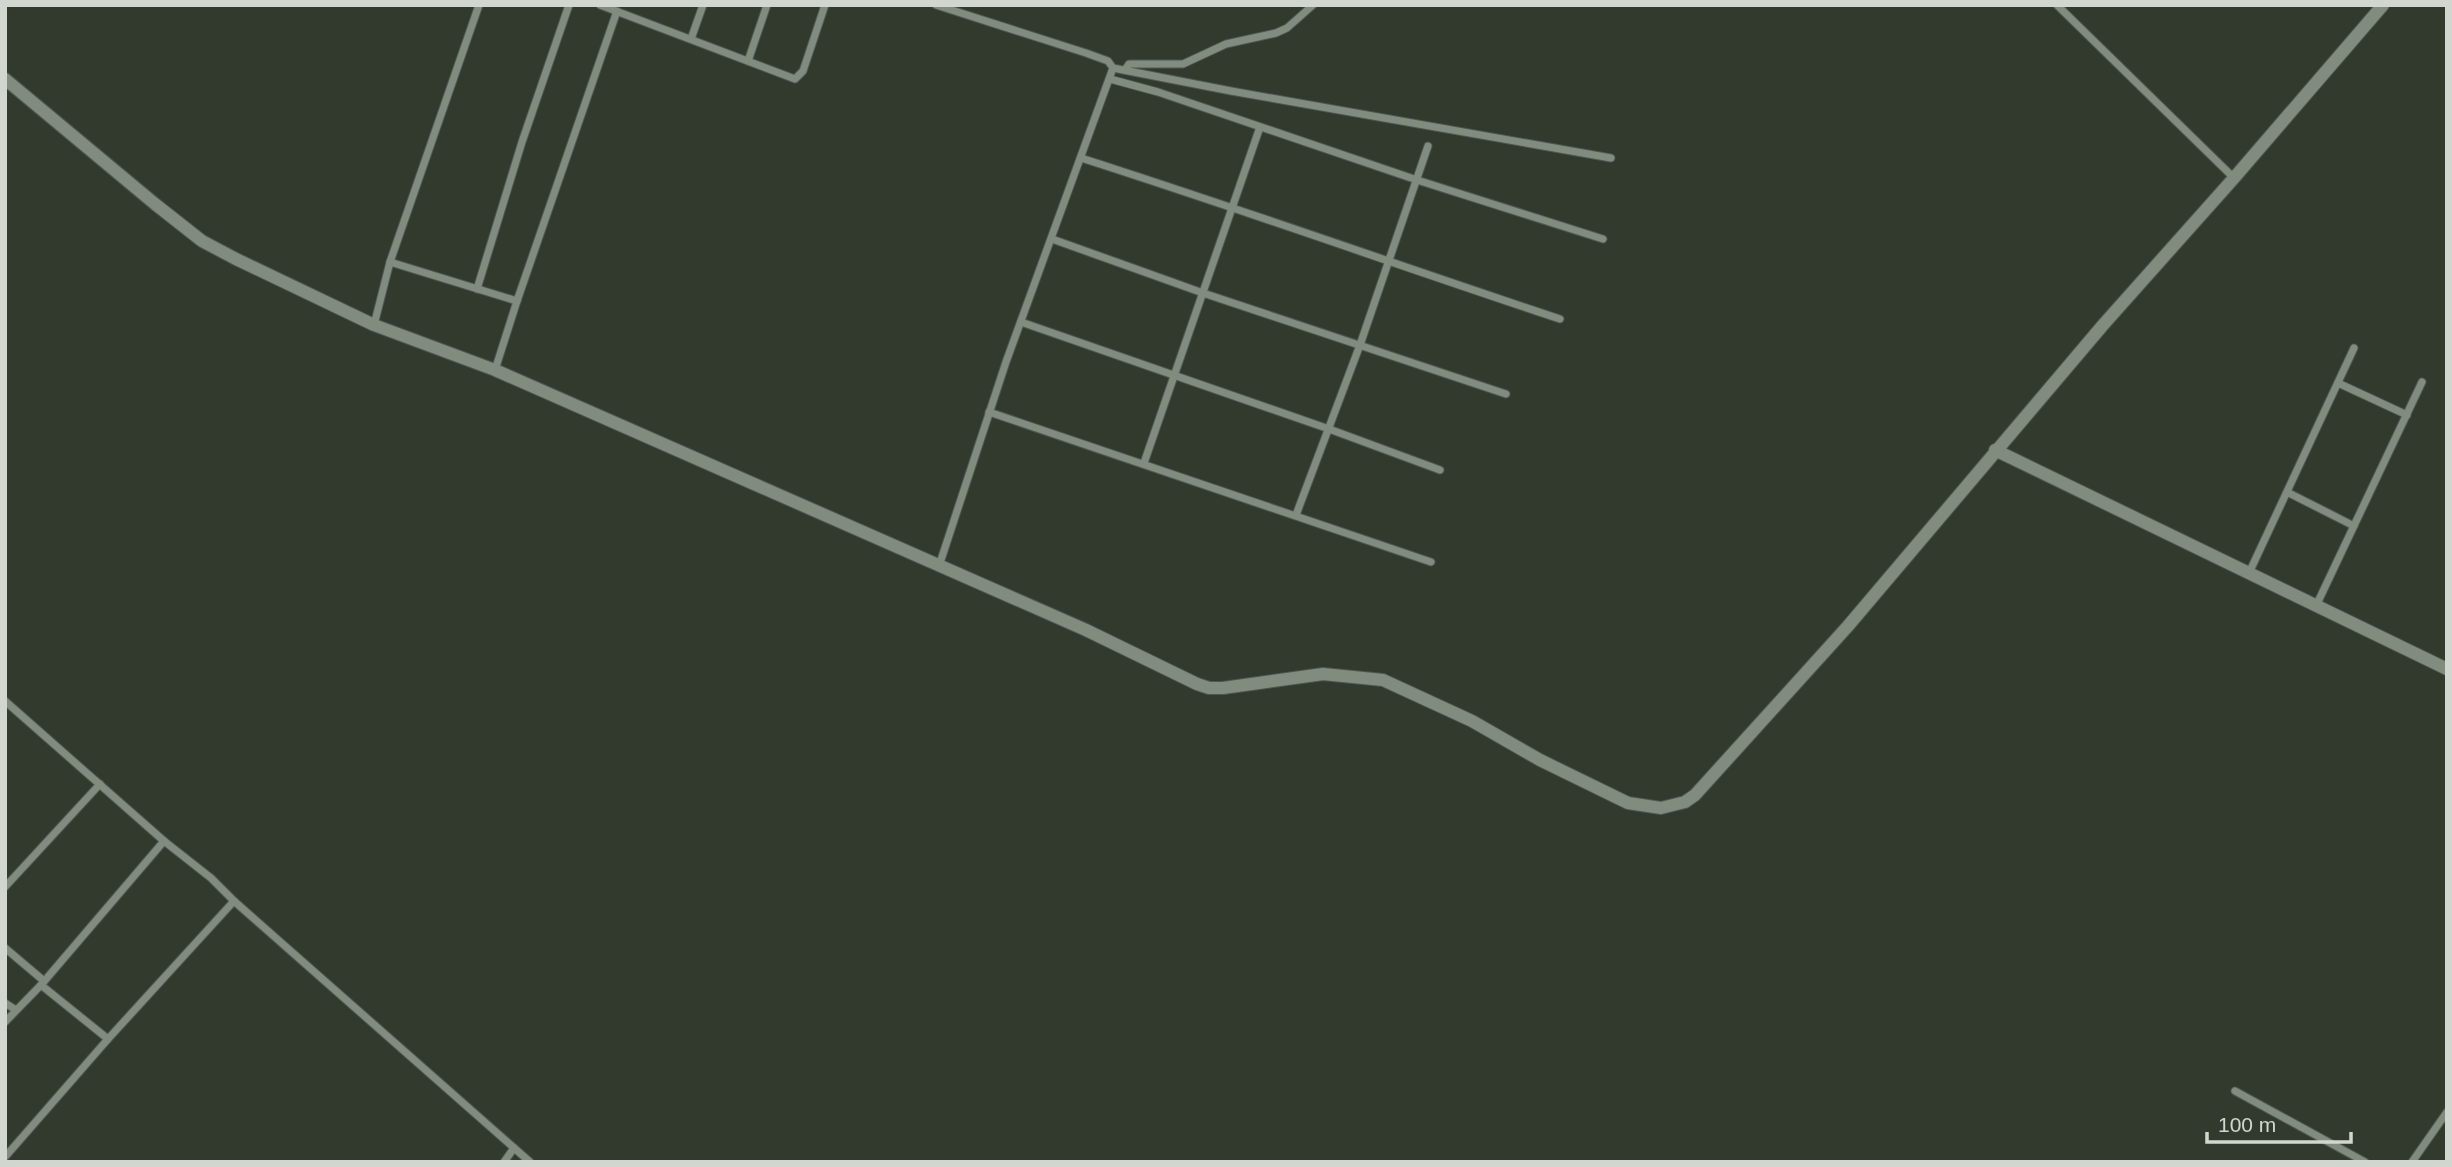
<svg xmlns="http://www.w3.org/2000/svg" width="2452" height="1167" font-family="Arial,sans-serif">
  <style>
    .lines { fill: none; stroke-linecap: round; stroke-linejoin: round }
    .minor-casing { stroke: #51584e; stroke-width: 9 }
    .tertiary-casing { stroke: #51584e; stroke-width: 14 }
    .minor { stroke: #828c7e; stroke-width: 7 }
    .tertiary { stroke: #828c7e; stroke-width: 12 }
  </style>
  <rect width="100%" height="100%" fill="#323a2e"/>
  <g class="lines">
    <g class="minor-casing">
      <g id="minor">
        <path d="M600,5L795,79L803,71L825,5"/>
        <path d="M936,5L1086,53L1108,61L1113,68L1231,91L1611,158"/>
        <path d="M2057,5L2234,178"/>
        <path d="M691,39L703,5"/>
        <path d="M748,61L767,5"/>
        <path d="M1125,70L1129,64H1183L1226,44L1276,33L1287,28L1313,5"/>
        <path d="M1110,79L1158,92L1417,180L1603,239"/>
        <path d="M1081,158C1241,209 1400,266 1560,319"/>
        <path d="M1052,239L1203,293L1506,394"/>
        <path d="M390,262L517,301"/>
        <path d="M477,289L522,142L569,5"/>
        <path d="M1021,322L1329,429L1440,470"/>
        <path d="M374,325L390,262L479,5"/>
        <path d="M495,370L517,301L617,11"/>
        <path d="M2338,383L2407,415"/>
        <path d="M989,412L1431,562"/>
        <path d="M1144,463L1260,127"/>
        <path d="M2287,492L2354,526"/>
        <path d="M1296,515L1360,345L1428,146"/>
        <path d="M939,566L1006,362L1113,68"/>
        <path d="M2249,573L2354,348"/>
        <path d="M2316,606L2422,382"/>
        <path d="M5,701L164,841L211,878L234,901L530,1162"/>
        <path d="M5,887L100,784"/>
        <path d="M5,948L44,981"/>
        <path d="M41,985L108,1039"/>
        <path d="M5,1003L16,1010"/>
        <path d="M5,1022L41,985L164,841"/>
        <path d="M2235,1091L2365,1162"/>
        <path d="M5,1157L108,1039L234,901"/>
        <path d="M504,1162L514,1148"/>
        <path d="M2412,1162L2447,1112"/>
      </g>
    </g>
    <g class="tertiary-casing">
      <g id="tertiary">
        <path d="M5,79L155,204L202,241L236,259L374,325L495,370L1086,630L1197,684L1209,688H1223L1323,674L1383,680L1472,721L1540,760L1628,803L1661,808L1685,802L1695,795L1848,626L2103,325L2234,178L2383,5"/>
        <path d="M1995,450L2447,669"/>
      </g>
    </g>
    <use href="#minor" class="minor"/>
    <use href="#tertiary" class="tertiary"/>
  </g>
  <rect width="2452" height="1167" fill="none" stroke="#d1d7cf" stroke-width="14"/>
  <path d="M2207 1132v10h144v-10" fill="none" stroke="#d1d7cf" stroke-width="3.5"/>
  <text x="2218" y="1132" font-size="21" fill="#d1d7cf" stroke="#323a2e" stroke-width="5" paint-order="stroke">100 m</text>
</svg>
